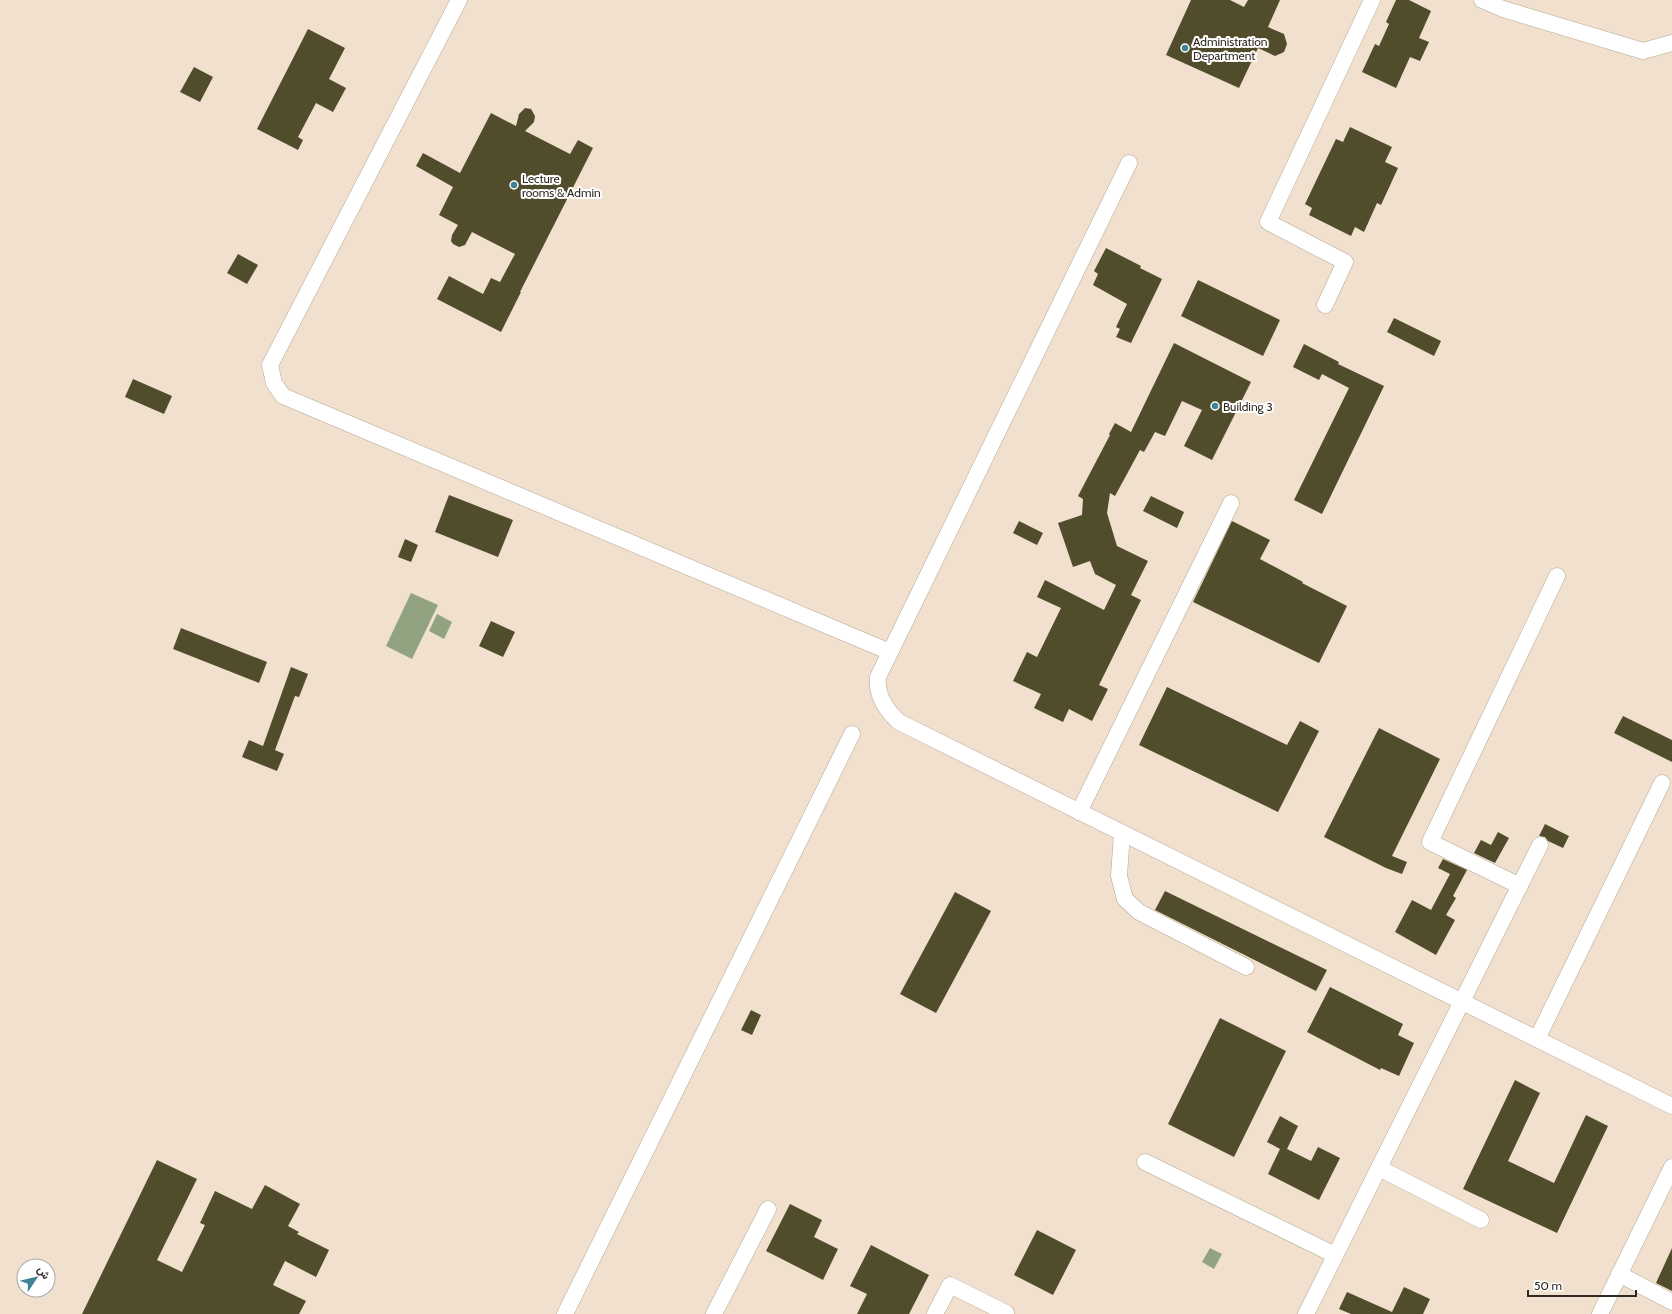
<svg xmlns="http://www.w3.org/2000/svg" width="1672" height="1314" font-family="Cabin,Vazirmatn,sans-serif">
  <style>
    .water { fill: #92a382 }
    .building { fill: #514c2c }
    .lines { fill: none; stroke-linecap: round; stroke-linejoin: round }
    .minor-casing { stroke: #b6a794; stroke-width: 17 }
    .minor { stroke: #fff; stroke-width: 16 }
    .poi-dot { fill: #3f8392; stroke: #fff; stroke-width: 1.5 }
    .labels { text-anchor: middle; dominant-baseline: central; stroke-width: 4; stroke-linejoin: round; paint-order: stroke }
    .poi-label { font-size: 12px; fill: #2f2922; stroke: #fff; text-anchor: start }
  </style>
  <rect width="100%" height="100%" fill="#f0e0cd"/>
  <g class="water">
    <path d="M411,593L438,605L412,659L386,646Z"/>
    <path d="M437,614L452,622L444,639L429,631Z"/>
    <path d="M1210,1248L1222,1254L1214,1269L1202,1262Z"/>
  </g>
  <g class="building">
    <path d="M1191,0H1230L1244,7L1248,0H1280L1268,27L1284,34L1287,44L1284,52L1275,56L1258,48L1239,88L1166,55Z"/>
    <path d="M1396,0H1409L1431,11L1419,38L1429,42L1420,61L1410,57L1396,88L1362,72L1375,44L1379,46L1389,24L1386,22Z"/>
    <path d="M308,29L345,48L329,79L346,88L333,112L316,103L298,137L303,140L298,150L257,129Z"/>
    <path d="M194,67L213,77L200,102L180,92Z"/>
    <path d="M525,108L531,109L535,116L534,122L525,131L570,154L578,140L593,148L520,292H521L501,332L437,299L449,276L483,294L491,278L500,282L515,254L472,232L465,245L459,247L453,244L451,241L452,235L458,225L439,215L453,187L416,166L423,153L460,173L491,113L516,126L519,114Z"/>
    <path d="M1350,127L1392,147L1385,162L1398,168L1381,205L1377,203L1364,232L1355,227L1351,236L1309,215L1312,208L1305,204L1336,139L1343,142Z"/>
    <path d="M1106,248L1141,266L1140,268L1162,279L1131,343L1116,337L1120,329L1116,327L1127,304L1093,285L1098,274L1094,271Z"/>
    <path d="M238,254L258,265L247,284L227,273Z"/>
    <path d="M1198,280L1280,320L1263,356L1181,316Z"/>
    <path d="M1394,318L1441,341L1434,356L1387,332Z"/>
    <path d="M1174,343L1251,382L1212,460L1184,446L1202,410L1182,401L1165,436L1155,432L1144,452L1140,450L1115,496L1110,493L1107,513L1117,546L1148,561L1131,595L1141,600L1099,685L1108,689L1092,721L1069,709L1063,722L1034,708L1041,694L1013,681L1027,652L1037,657L1061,608L1037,597L1045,580L1104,610L1116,585L1095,574L1090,561L1073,567L1058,523L1082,515L1083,499L1078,496L1110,435L1109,434L1115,423L1131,432Z"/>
    <path d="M1304,344L1339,362L1338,364L1384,386L1322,514L1294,500L1349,388L1322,374L1319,380L1293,367Z"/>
    <path d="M133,379L172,396L164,414L125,397Z"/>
    <path d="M449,495L513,520L498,557L435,532Z"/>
    <path d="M1151,496L1184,512L1177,528L1143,511Z"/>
    <path d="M1019,521L1043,533L1037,545L1013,533Z"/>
    <path d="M1232,521L1270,540L1260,559L1303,582L1302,583L1347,606L1319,663L1193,602Z"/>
    <path d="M405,539L418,545L411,562L398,557Z"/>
    <path d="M491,621L515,632L503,657L479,646Z"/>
    <path d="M181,628L267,662L259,683L173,649Z"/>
    <path d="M291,667L308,674L299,697L295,696L275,750L284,754L277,771L242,757L249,740L263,746Z"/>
    <path d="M1167,687L1287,745L1300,721L1319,731L1278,812L1139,745Z"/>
    <path d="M1623,716L1672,740V762L1614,733Z"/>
    <path d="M1379,728L1440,759L1392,856L1407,862L1402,874L1386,868L1324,837Z"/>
    <path d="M1545,824L1569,836L1563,848L1548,841L1545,837L1539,836Z"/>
    <path d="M1498,832L1509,838L1495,863L1474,853L1481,840L1491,845Z"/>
    <path d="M1443,859L1467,870L1453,896L1456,898L1446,915L1455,920L1436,955L1395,932L1412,900L1431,910L1450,874L1438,868Z"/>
    <path d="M1165,891L1327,970L1316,991L1155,910Z"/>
    <path d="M955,892L991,911L936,1013L900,994Z"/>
    <path d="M1330,987L1403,1024L1398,1035L1414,1043L1399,1076L1381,1068L1380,1070L1307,1032Z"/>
    <path d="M751,1010L761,1015L752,1035L741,1030Z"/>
    <path d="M1220,1018L1286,1051L1234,1157L1168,1124Z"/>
    <path d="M1515,1080L1540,1093L1508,1161L1554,1183L1586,1115L1608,1126L1557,1233L1463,1189Z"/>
    <path d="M1280,1116L1298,1126L1287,1149L1311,1161L1318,1147L1340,1158L1319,1200L1268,1174L1280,1149L1267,1142Z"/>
    <path d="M157,1160L197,1179L157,1260L182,1272L205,1225L200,1223L215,1191L252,1209L265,1185L300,1204L288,1226L299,1232L297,1234L329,1250L316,1277L285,1261L273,1285L306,1301L299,1314H82Z"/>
    <path d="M790,1204L822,1220L814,1237L838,1249L823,1280L766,1251Z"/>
    <path d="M1037,1230L1076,1250L1053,1295L1014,1275Z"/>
    <path d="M871,1245L929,1275L909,1314H857L867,1294L850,1286Z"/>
    <path d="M1672,1248V1291L1656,1283Z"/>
    <path d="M1404,1287L1430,1299L1423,1314H1351L1339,1309L1347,1292L1392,1312Z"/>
  </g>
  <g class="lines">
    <g class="minor-casing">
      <g id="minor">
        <path d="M459,0L270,365L274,383L283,396L890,652"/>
        <path d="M1482,0L1503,9L1643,51L1672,43"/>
        <path d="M1129,163L878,677C876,695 886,710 899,722L1672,1106"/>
        <path d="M1325,305L1345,262L1268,222L1372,0"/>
        <path d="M1079,812L1231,503"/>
        <path d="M1122,833L1119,876L1125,899L1139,912L1246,967"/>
        <path d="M1520,886L1430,842L1557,576"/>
        <path d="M1537,1039L1662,783"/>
        <path d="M1145,1162L1335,1255"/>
        <path d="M1379,1168L1481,1220"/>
        <path d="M1619,1274L1672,1302"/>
        <path d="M565,1314L852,734"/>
        <path d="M714,1314L768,1209"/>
        <path d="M935,1314L950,1285L1006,1313"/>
        <path d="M1306,1314L1540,845"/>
        <path d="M1600,1314L1672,1167"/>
      </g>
    </g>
    <use href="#minor" class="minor"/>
  </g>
  <g class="poi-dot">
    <circle cx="1185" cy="48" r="4"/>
    <circle cx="514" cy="185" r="4"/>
    <circle cx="1215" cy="406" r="4"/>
  </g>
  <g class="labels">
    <g class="poi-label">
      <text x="1193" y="41">Administration<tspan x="1193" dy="14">Department</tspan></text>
      <text x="522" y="178">Lecture<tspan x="522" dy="14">rooms &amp; Admin</tspan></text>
      <text x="1223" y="406">Building 3</text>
    </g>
  </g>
  <g transform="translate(36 1278) rotate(55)"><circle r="19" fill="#ffffff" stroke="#aca9a7"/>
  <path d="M0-3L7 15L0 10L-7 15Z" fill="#3f8392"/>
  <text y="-6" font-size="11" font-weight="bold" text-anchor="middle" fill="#2f2922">ش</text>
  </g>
  <path d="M1528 1290v6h108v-6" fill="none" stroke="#2f2922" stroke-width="2"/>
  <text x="1534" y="1290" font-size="12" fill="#2f2922" stroke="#ffffff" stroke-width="3" paint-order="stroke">50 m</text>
</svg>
